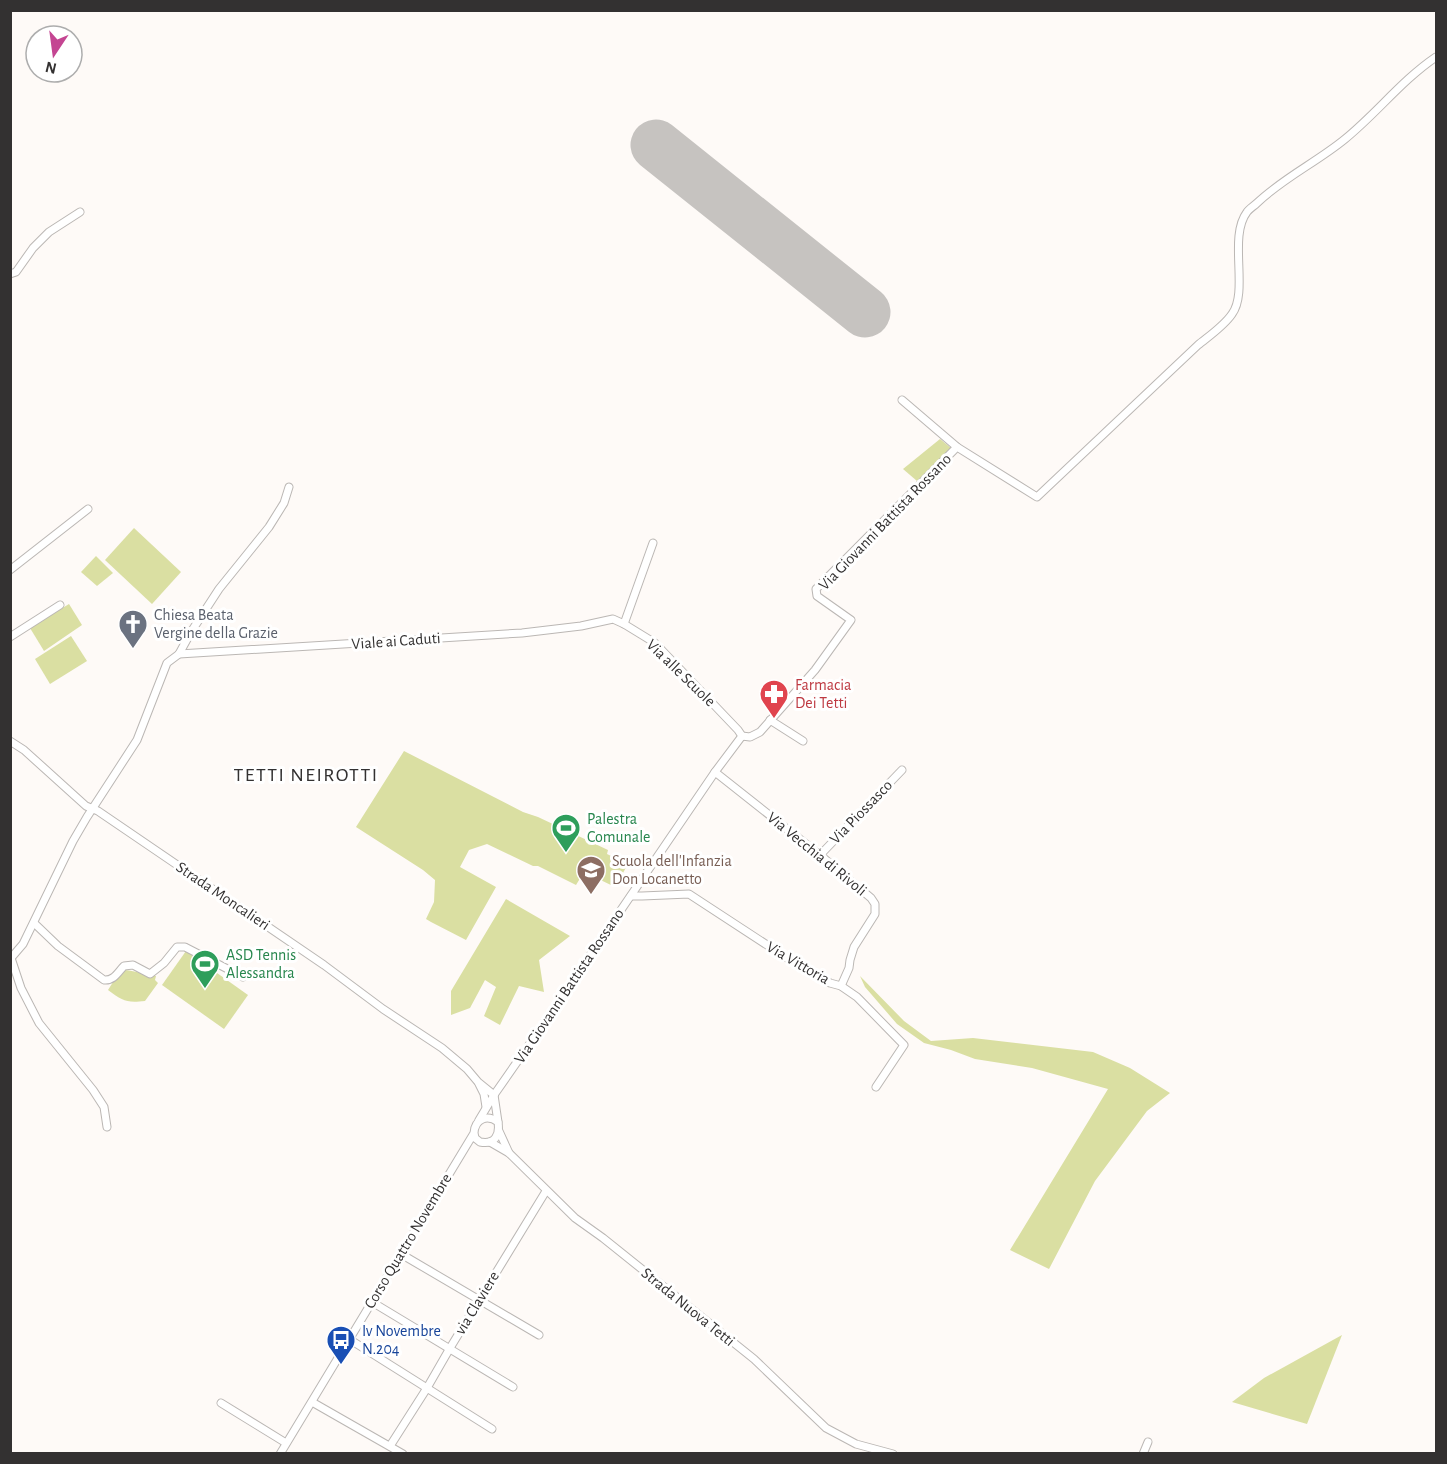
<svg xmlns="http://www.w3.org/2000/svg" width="1447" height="1464" font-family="'Alegreya Sans',sans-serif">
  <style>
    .green { fill: #dadfa2 }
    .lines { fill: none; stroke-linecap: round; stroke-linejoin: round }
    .runway { stroke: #c6c3c0; stroke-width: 51 }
    .street-casing { stroke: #bbb7b4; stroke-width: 9 }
    .street { stroke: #fff; stroke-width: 7 }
    .labels { text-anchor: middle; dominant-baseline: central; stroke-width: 6; stroke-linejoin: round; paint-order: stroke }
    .street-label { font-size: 16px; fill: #333131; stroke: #fff }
    .worship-label { font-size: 16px; fill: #5b616d; stroke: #fff; text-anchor: start }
    .health-label { font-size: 16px; fill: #be3a42; stroke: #fff; text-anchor: start }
    .leisure-label { font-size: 16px; fill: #27864d; stroke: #fff; text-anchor: start }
    .education-label { font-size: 16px; fill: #785e54; stroke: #fff; text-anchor: start }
    .transit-label { font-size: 16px; fill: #164399; stroke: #fff; text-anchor: start }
    .quarter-label { font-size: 20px; letter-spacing: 1.5px; fill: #333131; stroke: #fff }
  </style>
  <rect width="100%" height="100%" fill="#fefaf7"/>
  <g class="green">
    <path d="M940,439L951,448L917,481L903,469Z"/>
    <path d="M134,528L181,572L152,604L105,560Z"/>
    <path d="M96,556L113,573L97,586L81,572Z"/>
    <path d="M69,604L82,625L44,651L30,628Z"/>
    <path d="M71,636L87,661L50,684L35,659Z"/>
    <path d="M404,751L523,812L538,817L608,850L607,854L628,864L615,887L584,872L576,885L538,866H533L487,844L469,850L460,867L496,887L466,940L431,922L426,919L434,902L435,880L423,870L356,827Z"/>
    <path d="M506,899L570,936L539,960L544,992L519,986L500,1025L484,1016L496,987L485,980L470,1008L451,1015V991Z"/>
    <path d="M186,951L248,995L224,1029L162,985Z"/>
    <path d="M125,970C136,971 145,975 156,976L155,980L158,983L145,1001C126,1003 123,1001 108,990L115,979Z"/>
    <path d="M860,976L904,1021L931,1041L973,1038L1093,1052L1130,1068L1170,1093L1147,1111L1095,1181L1049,1269L1010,1250L1108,1089L1032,1068L975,1059L951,1050L924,1043L897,1024L865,987Z"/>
    <path d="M1342,1335L1307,1424L1232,1402L1264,1378Z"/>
  </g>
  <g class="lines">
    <path class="runway" d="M656,145L865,312"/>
    <g class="street-casing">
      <g id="street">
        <path d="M10,274L16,272L33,248L49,232L80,212"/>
        <path d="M902,400L957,447"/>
        <path d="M10,570L88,509"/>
        <path d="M624,624L653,543"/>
        <path d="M10,637L60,605"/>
        <path d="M179,654L522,633L581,626L613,619L624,624L655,643L738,730L742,736"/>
        <path d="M770,720L803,741"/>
        <path d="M742,736L750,737L760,732L815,670L851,620L817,596L816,589L957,447L1037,497L1198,345C1209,336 1224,326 1232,314C1249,291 1228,237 1247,212C1249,209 1254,206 1257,203C1283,178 1317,162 1345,139C1377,113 1402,80 1436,57"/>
        <path d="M10,741L24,750L86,806L98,811L324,965L383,1009L442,1048L467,1069L478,1082L494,1095"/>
        <path d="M715,772L820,855L871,898L875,904V914L854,947L850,960L849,968L841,986"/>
        <path d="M820,855L902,770"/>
        <path d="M631,896H642L689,894L790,960L830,983L841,986L857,997L904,1045L876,1087"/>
        <path d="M34,923L58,946L104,980C114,981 118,972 124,966L133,965L150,974L164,963L177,947H185L243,977"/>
        <path d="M11,958L23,944L73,841L87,817L137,740L167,663L179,654L191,632L219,589L269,527L284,503L289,487"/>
        <path d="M11,958L21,988L39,1023L93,1090L104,1107L107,1127"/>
        <path d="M479,1084L484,1094L486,1107"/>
        <path d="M494,1095L498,1122"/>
        <path d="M479,1120L494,1095L531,1042L715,772L742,736"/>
        <path d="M499,1131L509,1153"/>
        <path d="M490,1142L509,1153L575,1218L603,1238L754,1359L826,1428L856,1444L893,1454"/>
        <path d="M401,1254L539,1335"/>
        <path d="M372,1302L513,1387"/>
        <path d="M349,1339L492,1429"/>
        <path d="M312,1402L403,1454"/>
        <path d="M221,1403L286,1443"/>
        <path d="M390,1446L427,1388L450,1348L546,1191"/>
        <path d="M280,1454L474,1133C475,1119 487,1114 498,1122C500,1135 495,1145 480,1142L475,1138L474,1133"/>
        <path d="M1143,1454L1148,1442"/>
      </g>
    </g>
    <use href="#street" class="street"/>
  </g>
  <defs>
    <g id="church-pin" transform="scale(1.5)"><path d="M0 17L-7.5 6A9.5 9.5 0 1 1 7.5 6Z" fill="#6b7280" stroke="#fff"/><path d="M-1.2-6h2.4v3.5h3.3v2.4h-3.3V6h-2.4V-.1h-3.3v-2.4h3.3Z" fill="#fff"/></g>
    <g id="pharmacy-pin" transform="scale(1.5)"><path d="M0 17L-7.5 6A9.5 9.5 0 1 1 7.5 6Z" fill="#e0444e" stroke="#fff"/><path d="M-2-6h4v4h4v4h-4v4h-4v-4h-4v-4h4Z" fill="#fff"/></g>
    <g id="stadium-pin" transform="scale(1.5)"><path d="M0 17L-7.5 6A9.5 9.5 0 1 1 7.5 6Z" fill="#2e9e5b" stroke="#fff"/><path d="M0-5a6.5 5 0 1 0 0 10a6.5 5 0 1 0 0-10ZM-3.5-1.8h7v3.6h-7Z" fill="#fff"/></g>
    <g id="school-pin" transform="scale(1.5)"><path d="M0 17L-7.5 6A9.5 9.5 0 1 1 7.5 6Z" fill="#8d6e63" stroke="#fff"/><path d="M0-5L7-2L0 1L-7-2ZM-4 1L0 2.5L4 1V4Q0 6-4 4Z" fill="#fff"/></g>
    <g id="bus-pin" transform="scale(1.5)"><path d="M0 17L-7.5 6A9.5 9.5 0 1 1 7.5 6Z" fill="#1a4fb4" stroke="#fff"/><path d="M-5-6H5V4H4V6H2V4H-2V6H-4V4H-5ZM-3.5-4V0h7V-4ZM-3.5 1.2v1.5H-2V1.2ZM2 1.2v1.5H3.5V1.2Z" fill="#fff"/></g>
  </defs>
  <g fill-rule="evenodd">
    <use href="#church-pin" x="133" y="624"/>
    <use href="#pharmacy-pin" x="774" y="694"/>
    <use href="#stadium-pin" x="566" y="828"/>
    <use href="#school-pin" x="591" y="870"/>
    <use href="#stadium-pin" x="205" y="964"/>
    <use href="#bus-pin" x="341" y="1340"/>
  </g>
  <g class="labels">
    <g class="street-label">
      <text transform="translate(885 522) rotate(-46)">Via Giovanni Battista Rossano</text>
      <text transform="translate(396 641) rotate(-4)">Viale ai Caduti</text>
      <text transform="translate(681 673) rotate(44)">Via alle Scuole</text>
      <text transform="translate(861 812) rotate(-46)">Via Piossasco</text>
      <text transform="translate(817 854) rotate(39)">Via Vecchia di Rivoli</text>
      <text transform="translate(223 896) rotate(34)">Strada Moncalieri</text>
      <text transform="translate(798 963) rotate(30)">Via Vittoria</text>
      <text transform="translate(569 986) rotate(-56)">Via Giovanni Battista Rossano</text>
      <text transform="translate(408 1241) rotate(-59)">Corso Quattro Novembre</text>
      <text transform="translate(477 1303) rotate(-59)">via Claviere</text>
      <text transform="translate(688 1307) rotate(39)">Strada Nuova Tetti</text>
    </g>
    <g class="worship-label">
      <text x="154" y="615">Chiesa Beata<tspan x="154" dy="18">Vergine della Grazie</tspan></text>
    </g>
    <g class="health-label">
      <text x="795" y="685">Farmacia<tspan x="795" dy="18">Dei Tetti</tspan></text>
    </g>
    <g class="leisure-label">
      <text x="587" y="819">Palestra<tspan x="587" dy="18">Comunale</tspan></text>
      <text x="226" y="955">ASD Tennis<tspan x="226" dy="18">Alessandra</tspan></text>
    </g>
    <g class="education-label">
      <text x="612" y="861">Scuola dell'Infanzia<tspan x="612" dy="18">Don Locanetto</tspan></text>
    </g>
    <g class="transit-label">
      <text x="362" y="1331">Iv Novembre<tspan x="362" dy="18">N.204</tspan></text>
    </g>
    <g class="quarter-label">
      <text x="306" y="775">TETTI NEIROTTI</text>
    </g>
  </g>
  <rect width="1447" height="1464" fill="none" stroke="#333131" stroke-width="24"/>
  <g transform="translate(54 54) rotate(193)"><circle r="28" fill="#ffffff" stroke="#adadad" stroke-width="1.5"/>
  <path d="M0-4.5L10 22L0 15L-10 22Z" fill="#c44592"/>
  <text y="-9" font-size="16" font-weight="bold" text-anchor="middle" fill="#333131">N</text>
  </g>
</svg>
